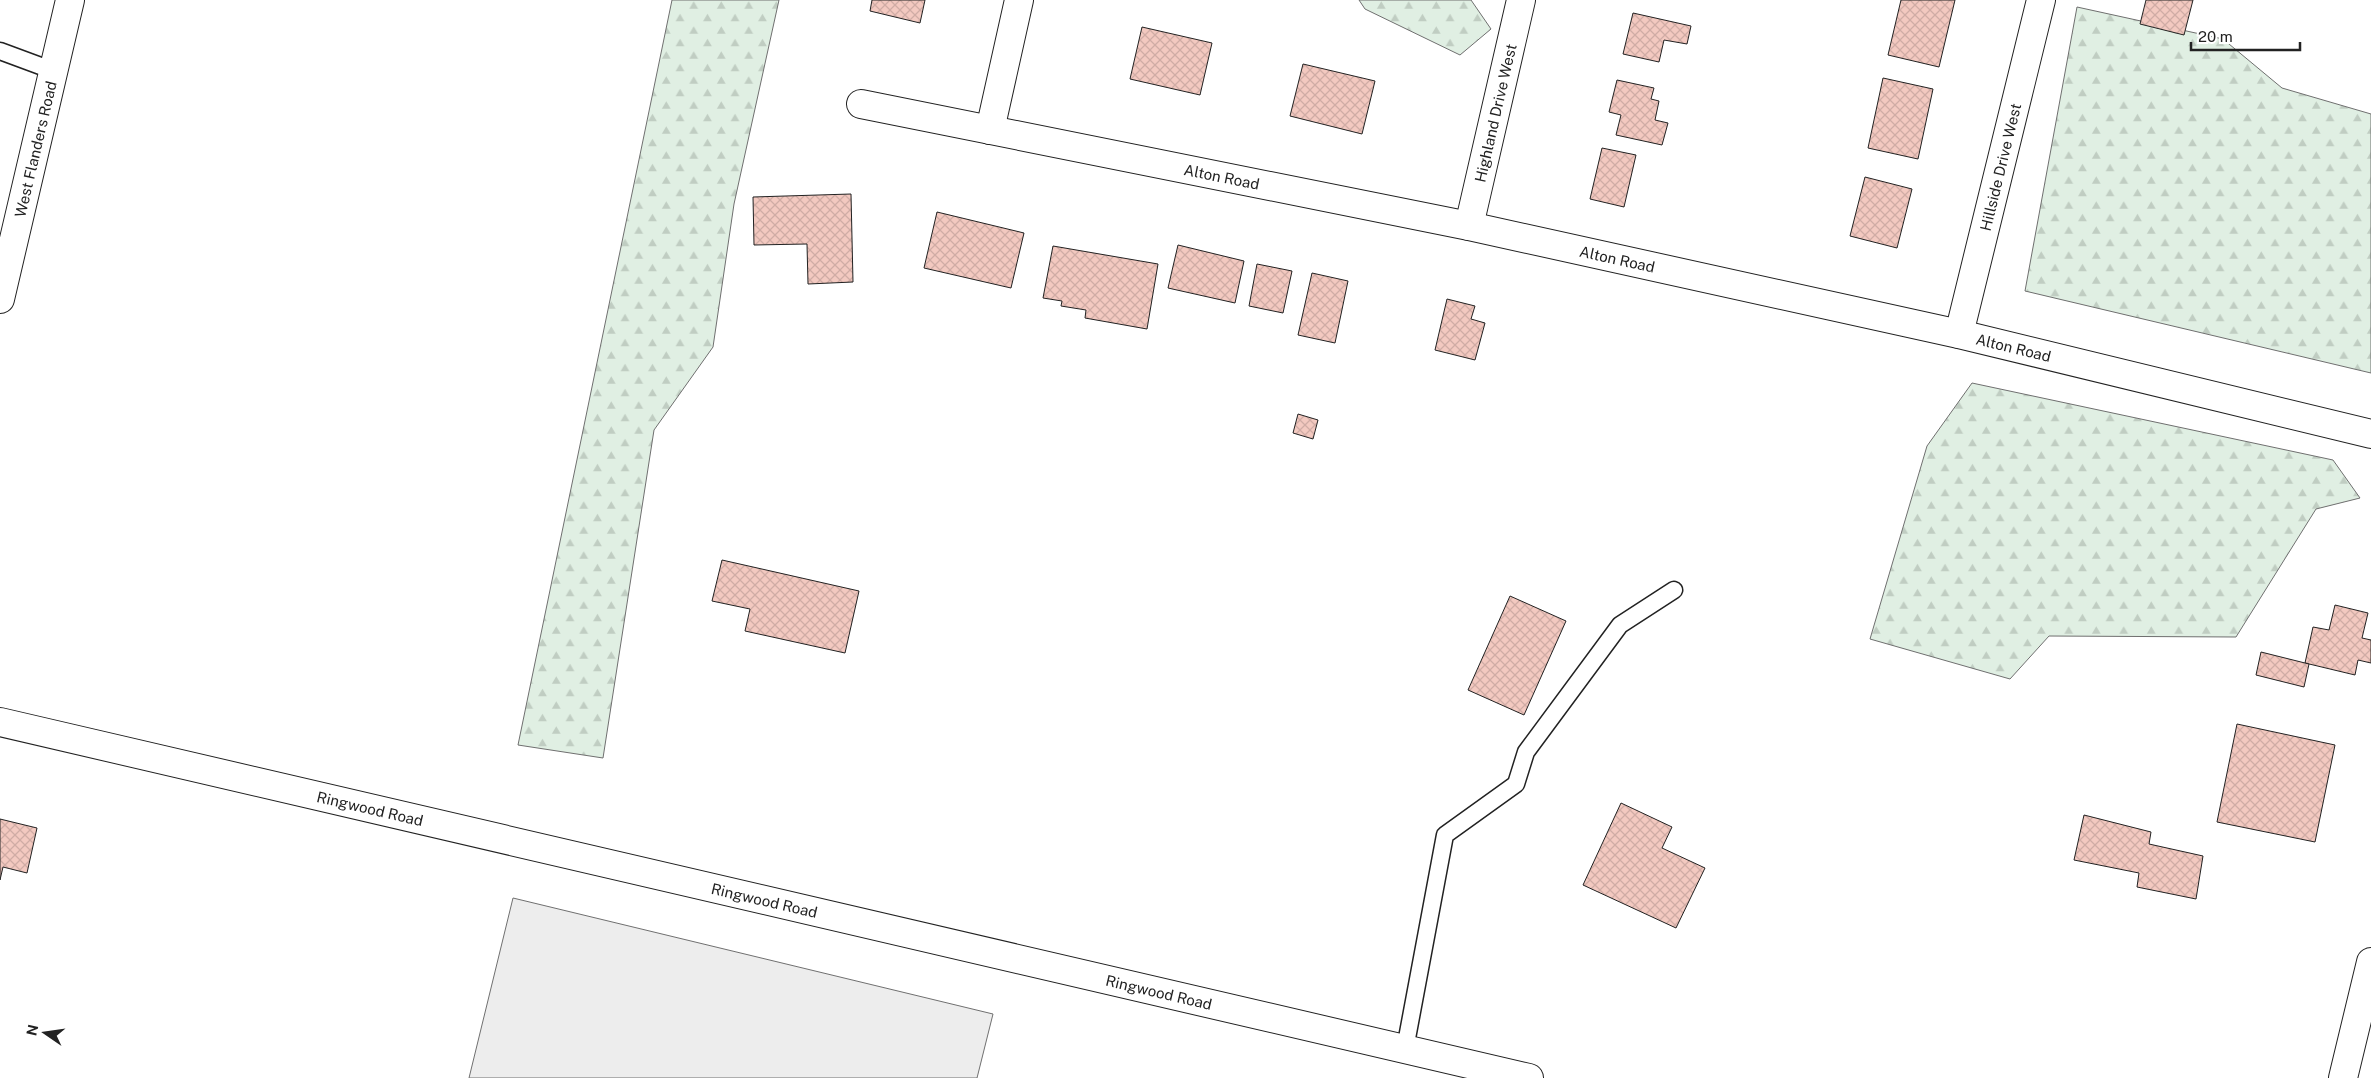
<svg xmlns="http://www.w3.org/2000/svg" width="2371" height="1078" font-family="'Public Sans',sans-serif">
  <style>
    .forest { fill: url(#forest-firs); stroke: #6f6f6f }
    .parking { fill: #ededed; stroke: #6f6f6f }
    .building { fill: url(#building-cross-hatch); stroke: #222 }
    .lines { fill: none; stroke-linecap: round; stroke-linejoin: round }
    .service-casing { stroke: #222; stroke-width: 19 }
    .minor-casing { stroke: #222; stroke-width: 30 }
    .tertiary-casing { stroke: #222; stroke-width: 30 }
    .service { stroke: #fff; stroke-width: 16 }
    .minor { stroke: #fff; stroke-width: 28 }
    .tertiary { stroke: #fff; stroke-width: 28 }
    .labels { text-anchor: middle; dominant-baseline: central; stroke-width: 4; stroke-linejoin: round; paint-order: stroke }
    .street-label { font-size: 15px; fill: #222; stroke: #fff }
  </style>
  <defs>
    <pattern id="forest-firs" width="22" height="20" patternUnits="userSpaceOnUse" patternTransform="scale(1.25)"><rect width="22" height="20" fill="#e0efe3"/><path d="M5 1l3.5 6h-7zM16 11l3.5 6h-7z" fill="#c0cdc2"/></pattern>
    <pattern id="building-cross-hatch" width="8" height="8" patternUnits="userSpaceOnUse" patternTransform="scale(1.25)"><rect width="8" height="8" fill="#f3c9c0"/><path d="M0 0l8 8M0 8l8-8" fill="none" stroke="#d0aca5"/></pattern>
  </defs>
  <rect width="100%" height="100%" fill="#fff"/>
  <g class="forest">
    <path d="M672,0H779L734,204L713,347L654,430L603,758L518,745Z"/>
    <path d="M1359,0H1471L1491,29L1460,55L1365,9Z"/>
    <path d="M2077,7L2223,39L2282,88L2371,114V373L2025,291Z"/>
    <path d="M1972,383L2333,460L2360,498L2316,509L2236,637L2049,636L2010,679L1870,639L1927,446Z"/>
  </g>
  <path class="parking" d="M513,898L993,1014L977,1078H469Z"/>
  <g class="building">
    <path d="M872,0H925L920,23L870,11Z"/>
    <path d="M1901,0H1955L1939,67L1888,55Z"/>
    <path d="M2146,0H2193L2184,35L2140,24Z"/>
    <path d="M1633,13L1691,26L1687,44L1664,40L1659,62L1623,54Z"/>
    <path d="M1142,27L1212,43L1200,95L1130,79Z"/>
    <path d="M1303,64L1375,81L1362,134L1290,116Z"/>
    <path d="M1883,78L1933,89L1918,159L1868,148Z"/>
    <path d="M1617,80L1654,88L1651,99L1659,101L1655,120L1668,123L1662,145L1616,135L1621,115L1609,112Z"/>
    <path d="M1602,148L1636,155L1624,207L1590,199Z"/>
    <path d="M1865,177L1912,189L1897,248L1850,236Z"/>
    <path d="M851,194L853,282L808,284L807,244L754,245L753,197Z"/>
    <path d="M937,212L1024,233L1011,288L924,268Z"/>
    <path d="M1178,245L1244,261L1235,303L1168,288Z"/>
    <path d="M1053,246L1158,264L1147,329L1085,318L1086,310L1061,306L1062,301L1043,298Z"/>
    <path d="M1257,264L1292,271L1283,313L1249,306Z"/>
    <path d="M1312,273L1348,281L1335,343L1298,335Z"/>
    <path d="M1447,299L1475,306L1471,319L1485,323L1475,360L1435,350Z"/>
    <path d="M1298,414L1318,420L1313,439L1293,433Z"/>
    <path d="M722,560L859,591L845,653L745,631L750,609L712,601Z"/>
    <path d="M1510,596L1566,621L1524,715L1468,690Z"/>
    <path d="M2335,605L2368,613L2362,638L2371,640V663L2358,660L2355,675L2305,663L2313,627L2329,630Z"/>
    <path d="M2261,652L2309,664L2304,687L2256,675Z"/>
    <path d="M2237,724L2335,745L2315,842L2217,822Z"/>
    <path d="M1621,803L1672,827L1662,848L1705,868L1676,928L1583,885Z"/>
    <path d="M2084,815L2151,832L2149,844L2203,856L2196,899L2137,887L2139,873L2074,860Z"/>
    <path d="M0,819L37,828L27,873L3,867L0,880Z"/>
  </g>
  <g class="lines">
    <g class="service-casing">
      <g id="service">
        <path d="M0,51L54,71"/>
        <path d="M1405,1049L1445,835L1516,784L1526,752L1620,625L1674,590"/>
      </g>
    </g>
    <g class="minor-casing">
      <g id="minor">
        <path id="s1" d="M861,104L1469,226L1959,334L2371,434"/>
        <path d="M990,130L1019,0"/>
        <path id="s2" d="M1469,226L1521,0"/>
        <path id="s3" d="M0,299L70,0"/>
        <path id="s4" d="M1959,334L2041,0"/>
        <path d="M2343,1078L2371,962"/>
      </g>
    </g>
    <g class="tertiary-casing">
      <g id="tertiary">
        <path id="s5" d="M0,722L1529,1078"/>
      </g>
    </g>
    <use href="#service" class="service"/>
    <use href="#minor" class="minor"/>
    <use href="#tertiary" class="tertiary"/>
  </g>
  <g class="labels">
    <g class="street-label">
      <text stroke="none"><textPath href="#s2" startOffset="116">Highland Drive West</textPath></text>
      <text stroke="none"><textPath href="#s3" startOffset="154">West Flanders Road</textPath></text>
      <text stroke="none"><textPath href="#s4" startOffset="172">Hillside Drive West</textPath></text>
      <text stroke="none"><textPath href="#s1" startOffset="368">Alton Road</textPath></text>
      <text stroke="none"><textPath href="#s1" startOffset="772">Alton Road</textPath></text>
      <text stroke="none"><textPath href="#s1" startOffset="1178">Alton Road</textPath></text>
      <text stroke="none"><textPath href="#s5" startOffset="380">Ringwood Road</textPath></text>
      <text stroke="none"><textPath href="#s5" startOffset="785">Ringwood Road</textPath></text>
      <text stroke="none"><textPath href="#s5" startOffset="1190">Ringwood Road</textPath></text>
    </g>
  </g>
  <g transform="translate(45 1033) rotate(283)" stroke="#ffffff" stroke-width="4" paint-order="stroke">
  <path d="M0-4L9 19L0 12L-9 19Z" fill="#222222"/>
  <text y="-8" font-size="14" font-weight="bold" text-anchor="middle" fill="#222222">N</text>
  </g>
  <path d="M2191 42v8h109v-8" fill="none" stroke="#222222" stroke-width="2.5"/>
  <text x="2198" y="42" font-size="15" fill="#222222" stroke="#ffffff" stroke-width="4" paint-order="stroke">20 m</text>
</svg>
